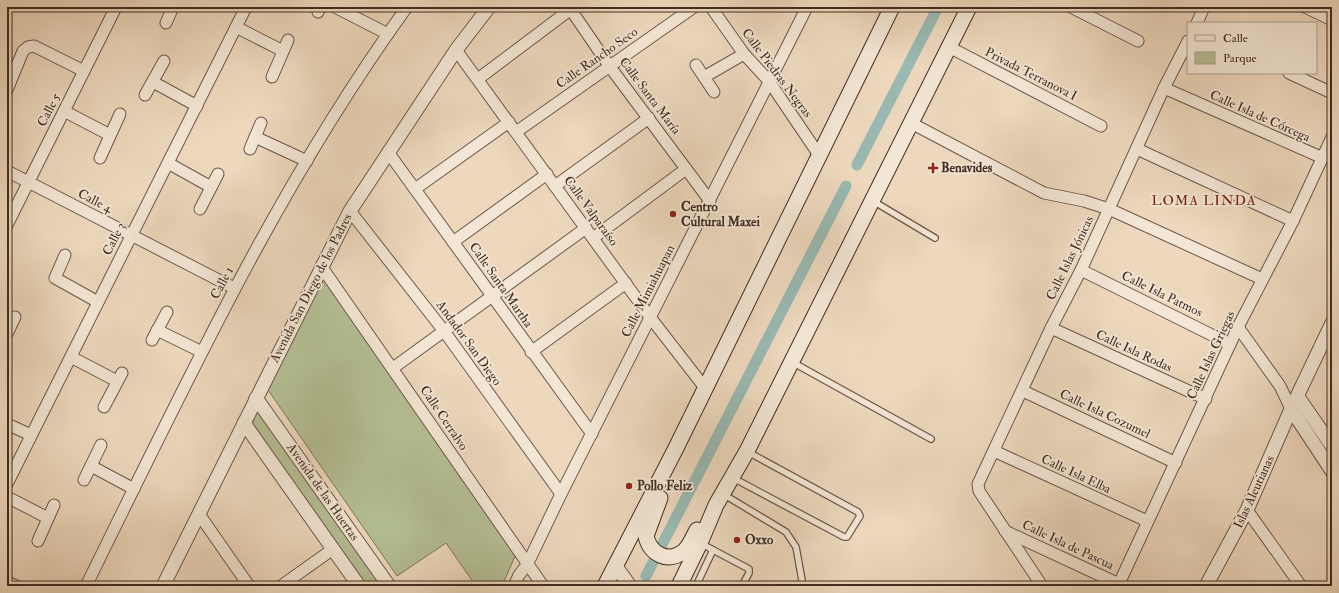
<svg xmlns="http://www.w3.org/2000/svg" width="1339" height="593" font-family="'IM FELL Double Pica',serif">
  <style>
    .green { fill: #b4bf94; stroke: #7a765b }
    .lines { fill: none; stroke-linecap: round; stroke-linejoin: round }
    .canal { stroke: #99b9b2; stroke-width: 11 }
    .service-casing { stroke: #6c5749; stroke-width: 8 }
    .minor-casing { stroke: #6c5749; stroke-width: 13 }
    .tertiary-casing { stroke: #6c5749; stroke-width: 15 }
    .secondary-casing { stroke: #412c22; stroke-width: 17 }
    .service { stroke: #f3e6d4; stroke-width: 5.5 }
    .minor { stroke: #f3e6d4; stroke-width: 11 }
    .tertiary { stroke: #f3e6d4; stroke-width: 13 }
    .secondary { stroke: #f3e6d4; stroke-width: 15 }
    .poi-dot { fill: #8f2418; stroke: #f3e6d4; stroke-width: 1.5 }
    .labels { text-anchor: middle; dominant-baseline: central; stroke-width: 3.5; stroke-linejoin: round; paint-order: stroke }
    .street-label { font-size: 13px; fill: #412c22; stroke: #f3e6d4 }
    .poi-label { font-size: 13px; font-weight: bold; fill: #412c22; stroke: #f3e6d4; text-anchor: start }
    .neighbourhood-label { font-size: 14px; letter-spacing: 1px; fill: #7a1f14; stroke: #f3e6d4 }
  </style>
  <rect width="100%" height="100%" fill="#edd8bd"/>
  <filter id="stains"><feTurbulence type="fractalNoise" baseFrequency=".005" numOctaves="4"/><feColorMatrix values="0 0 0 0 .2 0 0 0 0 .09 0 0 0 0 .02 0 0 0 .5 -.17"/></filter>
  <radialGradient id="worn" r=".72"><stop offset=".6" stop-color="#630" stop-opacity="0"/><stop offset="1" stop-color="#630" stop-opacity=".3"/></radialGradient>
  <g class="green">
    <path d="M322,274L516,554L502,586H476L446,543L397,576L266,387Z"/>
    <path d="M258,409L383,586H364L251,427Z"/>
  </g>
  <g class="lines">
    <g class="canal">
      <path d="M857,165L938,7"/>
      <path d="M646,576L846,186"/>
    </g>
    <g class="service-casing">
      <g id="service">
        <path d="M873,201L935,238"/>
        <path d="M792,362L931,439"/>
        <path d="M733,478L844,537H847L860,516L858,512L748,452"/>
        <path d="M723,494L786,532L796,547L803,586"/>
        <path d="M700,543L749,569V573L742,586"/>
        <path d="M696,586L713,550"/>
      </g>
    </g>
    <g class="minor-casing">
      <g id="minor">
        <path d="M335,7L388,34"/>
        <path d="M569,7L610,67L710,201"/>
        <path d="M711,7L744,54L769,81L819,155"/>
        <path d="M1071,7L1138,41"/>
        <path d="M1305,7L1332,20"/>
        <path d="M318,12L320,7"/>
        <path d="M166,23L173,7"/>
        <path d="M1197,23L1204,7"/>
        <path d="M236,27L283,51"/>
        <path d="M949,47L1101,126"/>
        <path d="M456,50L650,317L705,388"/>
        <path d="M696,65L714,92"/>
        <path d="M1289,73L1332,93"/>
        <path d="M272,77L288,40"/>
        <path d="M704,77L744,54"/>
        <path d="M478,79L571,9"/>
        <path d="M153,82L197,106"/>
        <path d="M1164,88L1323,158"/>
        <path d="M7,90L23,51L28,47L34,46L84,71"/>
        <path d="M145,95L164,61"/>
        <path d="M64,111L110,135"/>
        <path d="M911,123L1044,193L1084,201L1109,209L1262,279"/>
        <path d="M516,132L694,7"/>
        <path d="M255,137L307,161"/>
        <path d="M250,149L261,123"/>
        <path d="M1137,149L1293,221"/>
        <path d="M388,152L592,434"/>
        <path d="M100,158L120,114"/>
        <path d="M168,163L211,187"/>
        <path d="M7,171L234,288"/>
        <path d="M555,186L649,118"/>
        <path d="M415,189L509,122"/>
        <path d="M200,209L218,174"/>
        <path d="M350,211L444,331L561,494"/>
        <path d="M7,225L116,7"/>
        <path d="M593,238L686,169"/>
        <path d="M453,242L547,174"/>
        <path d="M65,255L55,278L98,302"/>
        <path d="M321,266L543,586"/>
        <path d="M1081,270L1230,344"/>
        <path d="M1238,327L1280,386L1291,409"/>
        <path d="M1051,328L1206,399"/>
        <path d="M157,330L202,352"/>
        <path d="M7,334L15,317"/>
        <path d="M152,340L167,312"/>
        <path d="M531,352L626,283"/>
        <path d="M71,357L117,381"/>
        <path d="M393,368L586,228"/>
        <path d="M1023,391L1176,463"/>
        <path d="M104,407L122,373"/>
        <path d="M7,424L31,435"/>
        <path d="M994,451L1147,521"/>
        <path d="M91,466L134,489"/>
        <path d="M84,480L101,445"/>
        <path d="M7,484L246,7"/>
        <path d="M7,497L48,518"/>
        <path d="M1247,510L1301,586"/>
        <path d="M199,514L249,586"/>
        <path d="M1005,531L1119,584"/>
        <path d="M38,541L54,505"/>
        <path d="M7,582L16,586"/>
        <path d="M86,586C184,388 277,186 407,7"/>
        <path d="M281,586L333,549"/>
        <path d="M514,586L519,575L527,565L561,494L807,7"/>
        <path d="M1042,586L979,491L978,484L1051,328L1081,270L1164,88L1188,41"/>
        <path d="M1118,586L1238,327L1293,221L1332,137"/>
      </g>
    </g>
    <g class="tertiary-casing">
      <g id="tertiary">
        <path d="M1298,397L1332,446"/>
        <path d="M256,398L389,586"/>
        <path d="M1291,409L1332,471"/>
        <path d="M244,423L359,586"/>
        <path d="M615,565L630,586"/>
        <path d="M163,586L350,211L456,50L489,7"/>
        <path d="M1206,586L1247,510L1291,409L1332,323"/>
      </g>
    </g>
    <g class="secondary-casing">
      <g id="secondary">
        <path d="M660,498L646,536C650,554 668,564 684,551C690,546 693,537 697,530"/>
        <path d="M605,586L676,448L892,7"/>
        <path d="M679,586L700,543L716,505L747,451L969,7"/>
      </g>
    </g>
    <use href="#service" class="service"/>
    <use href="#minor" class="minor"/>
    <use href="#tertiary" class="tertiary"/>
    <use href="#secondary" class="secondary"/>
  </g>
  <g class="poi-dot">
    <path d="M931 162h4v4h4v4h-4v4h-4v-4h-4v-4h4z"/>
    <circle cx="673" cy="214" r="4"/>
    <circle cx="629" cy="486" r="4"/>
    <circle cx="737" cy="540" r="4"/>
  </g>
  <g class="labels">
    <g class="street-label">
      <text transform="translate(597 58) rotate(-35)">Calle Rancho Seco</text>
      <text transform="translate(777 73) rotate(53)">Calle Piedras Negras</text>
      <text transform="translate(1031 74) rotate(27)">Privada Terranova I</text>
      <text transform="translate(650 96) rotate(53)">Calle Santa María</text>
      <text transform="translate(49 110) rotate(-63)">Calle 5</text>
      <text transform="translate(1260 116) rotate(24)">Calle Isla de Córcega</text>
      <text transform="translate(95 201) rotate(27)">Calle 4</text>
      <text transform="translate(591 211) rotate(54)">Calle Valparaíso</text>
      <text transform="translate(114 239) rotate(-63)">Calle 3</text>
      <text transform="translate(1070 258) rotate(-64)">Calle Islas Jónicas</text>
      <text transform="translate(222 283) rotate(-62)">Calle 1</text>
      <text transform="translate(501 285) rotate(55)">Calle Santa Martha</text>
      <text transform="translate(311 288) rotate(-63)">Avenida San Diego de los Padres</text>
      <text transform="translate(648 291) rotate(-63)">Calle Mimiahuapan</text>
      <text transform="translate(1162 294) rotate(26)">Calle Isla Patmos</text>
      <text transform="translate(469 343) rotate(54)">Andador San Diego</text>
      <text transform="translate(1134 351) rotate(25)">Calle Isla Rodas</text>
      <text transform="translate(1211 355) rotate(-65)">Calle Islas Griegas</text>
      <text transform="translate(1105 414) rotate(25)">Calle Isla Cozumel</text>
      <text transform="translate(444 418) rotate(56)">Calle Cerralvo</text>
      <text transform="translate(1076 474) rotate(25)">Calle Isla Elba</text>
      <text transform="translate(323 492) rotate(55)">Avenida de las Huertas</text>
      <text transform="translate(1254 492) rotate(-65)">Islas Aleutianas</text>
      <text transform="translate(1068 545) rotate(25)">Calle Isla de Pascua</text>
    </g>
    <g class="poi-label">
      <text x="941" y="168">Benavides</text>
      <text x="681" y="207">Centro<tspan x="681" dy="15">Cultural Maxei</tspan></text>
      <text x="637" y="486">Pollo Feliz</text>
      <text x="745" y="540">Oxxo</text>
    </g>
    <g class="neighbourhood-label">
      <text x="1204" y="200">LOMA LINDA</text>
    </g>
  </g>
  <rect width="1339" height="593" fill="none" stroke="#edd8bd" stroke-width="24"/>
  <rect x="8" y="8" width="1323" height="577" fill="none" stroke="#412c22" stroke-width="2"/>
  <rect x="12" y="12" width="1315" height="569" fill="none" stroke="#412c22"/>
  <rect x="1187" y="22" width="130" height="52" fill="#f3e6d4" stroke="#ac9c8d"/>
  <rect x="1195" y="35" width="20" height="6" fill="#f3e6d4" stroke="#ac9c8d"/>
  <text x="1223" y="42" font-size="12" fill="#412c22">Calle</text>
  <rect x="1195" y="52" width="20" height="12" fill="#b4bf94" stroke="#ac9c8d"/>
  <text x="1223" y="62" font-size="12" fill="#412c22">Parque</text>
  <rect width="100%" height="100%" filter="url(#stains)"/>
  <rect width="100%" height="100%" fill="url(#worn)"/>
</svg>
